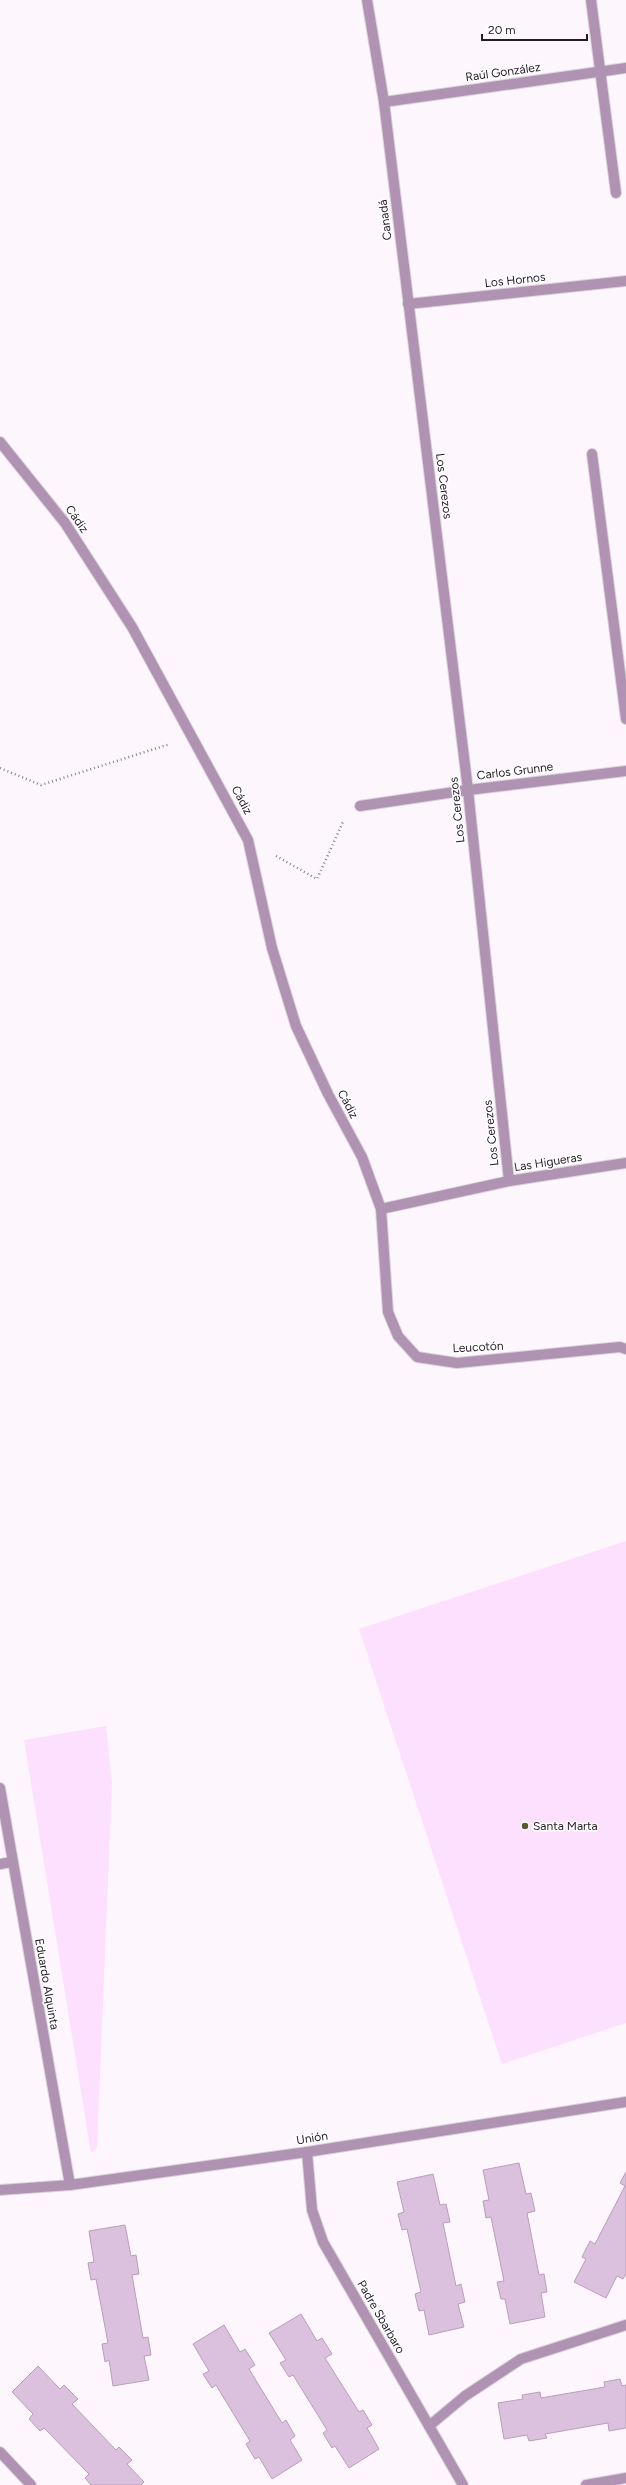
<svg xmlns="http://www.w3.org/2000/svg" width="626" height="2485" font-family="Figtree,sans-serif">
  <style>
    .green { fill: #fddffe }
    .building { fill: #dcc1de; stroke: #b89eba }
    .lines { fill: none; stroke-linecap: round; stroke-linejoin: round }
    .minor-casing { stroke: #dad4db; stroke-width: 12 }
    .path { stroke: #898189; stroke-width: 2.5; stroke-dasharray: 1 3; stroke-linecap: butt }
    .minor { stroke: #b093b2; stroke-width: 10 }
    .poi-dot { fill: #575c2a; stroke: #fff; stroke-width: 1.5 }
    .labels { text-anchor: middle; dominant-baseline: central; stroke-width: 3; stroke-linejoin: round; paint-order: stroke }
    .street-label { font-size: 12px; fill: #251b26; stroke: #fff }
    .poi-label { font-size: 12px; fill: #251b26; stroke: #fff; text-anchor: start }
  </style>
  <rect width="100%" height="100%" fill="#fdf7fd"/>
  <g class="green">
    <path d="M626,1541V2023L502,2064L359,1629Z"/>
    <path d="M106,1726L112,1783L97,2148L91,2153L24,1740Z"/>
  </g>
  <g class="building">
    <path d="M519,2163L526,2194L531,2193L535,2211L527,2213L539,2275L544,2274L547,2292L541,2293L545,2317L510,2324L505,2299H501L497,2282L504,2281L491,2217L486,2218L483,2201L489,2200L483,2170Z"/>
    <path d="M626,2172V2274L623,2279L617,2276L606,2298L574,2282L586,2259L582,2257L590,2241L595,2244L625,2186L620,2183Z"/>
    <path d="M433,2174L440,2205L446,2204L450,2222L443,2223L456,2286L461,2284L465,2302L458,2304L464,2327L429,2335L424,2310L419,2311L415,2294L421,2292L407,2229L402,2230L398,2214L404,2212L397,2182Z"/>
    <path d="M125,2225L131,2256L136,2255L139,2274L132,2275L143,2338L148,2337L151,2355L144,2356L149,2380L113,2386L109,2360L105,2362L102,2344L108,2343L96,2279L91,2280L88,2263L94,2262L89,2231Z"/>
    <path d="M301,2314L317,2341L322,2338L332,2354L325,2358L359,2412L363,2410L372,2425L367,2428L379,2449L349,2468L335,2446L332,2448L323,2433L327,2430L293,2375L289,2377L280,2363L286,2360L269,2333Z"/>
    <path d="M224,2325L240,2352L245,2349L255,2365L249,2369L282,2423L286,2420L295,2436L290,2440L302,2460L272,2479L259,2457L255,2459L246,2444L250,2441L216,2385L212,2388L203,2374L209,2371L193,2344Z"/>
    <path d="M38,2366L60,2389L64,2385L78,2399L72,2404L116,2450L119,2447L132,2460L127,2464L144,2482L141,2485H91L85,2478L89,2474L44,2428L40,2431L29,2419L33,2414L12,2392Z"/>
    <path d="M620,2379L622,2386L626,2385V2428L609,2431L608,2423L545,2434L547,2438L529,2441L527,2435L504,2439L498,2403L523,2399L522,2395L540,2392L541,2398L605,2387L604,2382Z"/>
  </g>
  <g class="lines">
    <g class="minor-casing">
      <g id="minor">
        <path d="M367,0L384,102L468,790L509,1181"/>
        <path d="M591,0L616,193"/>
        <path d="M384,102L626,68"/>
        <path d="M408,304L626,281"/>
        <path d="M0,442L65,523L132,627L248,840L272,948L296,1026L328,1094L362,1157L381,1209L388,1312L398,1336L417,1357L457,1363L620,1347L626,1349"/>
        <path d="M592,454L626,719"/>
        <path d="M360,806L468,790L626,771"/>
        <path d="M381,1209L509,1181L626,1163"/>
        <path d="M0,1788L70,2185"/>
        <path d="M0,1864L11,1862"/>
        <path d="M307,2152L312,2210L323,2242L463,2485"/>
        <path d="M0,2190L70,2185L307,2152L626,2102"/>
        <path d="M429,2426L465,2396L521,2359L626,2325"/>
        <path d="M0,2452L31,2485"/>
        <path d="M586,2485L626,2478"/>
      </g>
    </g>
    <g class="path">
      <path d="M0,768L41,785L170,744"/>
      <path d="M276,856L317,879L343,822"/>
    </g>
    <use href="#minor" class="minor"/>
  </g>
  <circle class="poi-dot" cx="525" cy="1826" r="4"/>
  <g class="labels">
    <g class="street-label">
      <text transform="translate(503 72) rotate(-8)">Raúl González</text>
      <text transform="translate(385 220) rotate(-97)">Canadá</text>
      <text transform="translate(515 280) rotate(-6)">Los Hornos</text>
      <text transform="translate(444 486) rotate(83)">Los Cerezos</text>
      <text transform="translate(77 519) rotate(55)">Cádiz</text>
      <text transform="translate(515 771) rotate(-7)">Carlos Grunne</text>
      <text transform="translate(242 800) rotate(62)">Cádiz</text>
      <text transform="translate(457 810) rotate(-96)">Los Cerezos</text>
      <text transform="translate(348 1104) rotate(62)">Cádiz</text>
      <text transform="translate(491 1133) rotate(-96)">Los Cerezos</text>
      <text transform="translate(548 1162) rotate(-9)">Las Higueras</text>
      <text transform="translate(478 1347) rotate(-3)">Leucotón</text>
      <text transform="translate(47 1984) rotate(80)">Eduardo Alquinta</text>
      <text transform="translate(312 2138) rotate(-9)">Unión</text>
      <text transform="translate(381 2317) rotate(60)">Padre Sbarbaro</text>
    </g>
    <g class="poi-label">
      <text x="533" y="1826">Santa Marta</text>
    </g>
  </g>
  <path d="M482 34v6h105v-6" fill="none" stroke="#251b26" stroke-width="2"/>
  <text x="488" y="34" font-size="12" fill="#251b26" stroke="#ffffff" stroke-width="3" paint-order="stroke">20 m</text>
</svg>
